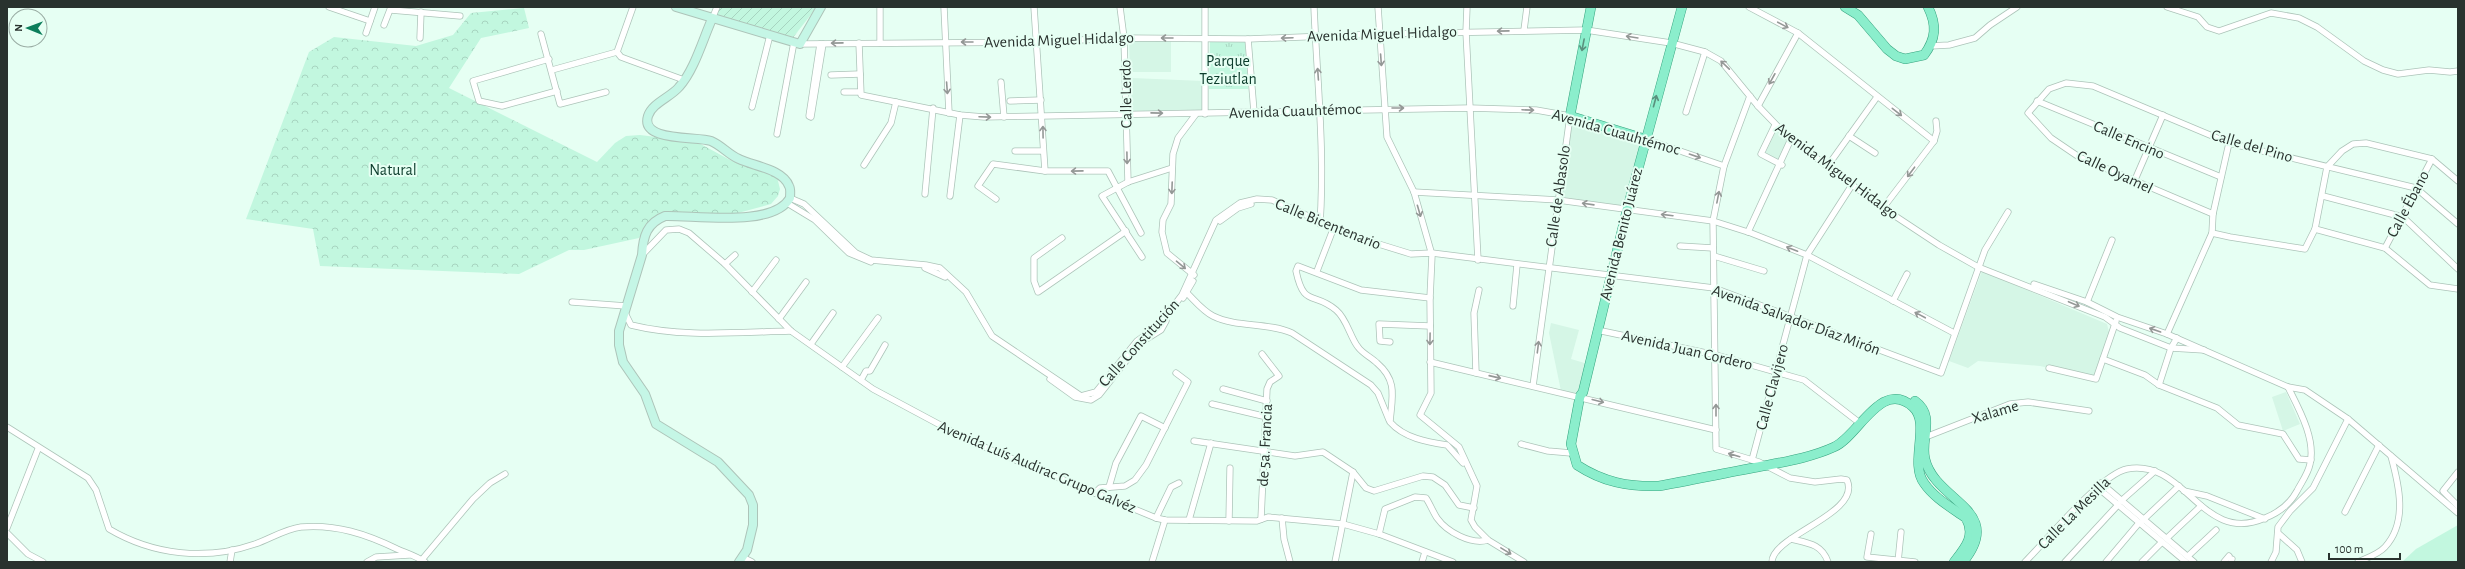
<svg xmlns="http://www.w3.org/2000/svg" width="2465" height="569" font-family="'Alegreya Sans',sans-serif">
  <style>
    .built { fill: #d5f6e6 }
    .grass { fill: #c2f7df }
    .forest { fill: url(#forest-crowns) }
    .park { fill: url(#park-tufts) }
    .garden { fill: url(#garden-furrows) }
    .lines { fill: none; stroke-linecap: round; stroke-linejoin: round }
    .street-casing { stroke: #adc4b9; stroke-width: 7 }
    .secondary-casing { stroke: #adc4b9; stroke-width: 10 }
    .primary-casing { stroke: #37a47f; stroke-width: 10 }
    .street { stroke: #fff; stroke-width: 5.5 }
    .secondary { stroke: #c5f6e6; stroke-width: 8 }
    .primary { stroke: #8beecc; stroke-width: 9 }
    .oneway { stroke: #949896 }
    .oneway2 { stroke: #5a907d }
    .labels { text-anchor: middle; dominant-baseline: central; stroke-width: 4; stroke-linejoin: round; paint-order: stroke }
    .street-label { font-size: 16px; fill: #29322e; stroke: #e6fff3 }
    .park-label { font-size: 16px; fill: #0c3d2c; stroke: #e6fff3 }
  </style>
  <defs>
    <pattern id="forest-crowns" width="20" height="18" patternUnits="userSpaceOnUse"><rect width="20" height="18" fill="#c2f7df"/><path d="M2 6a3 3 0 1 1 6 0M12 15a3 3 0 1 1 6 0" fill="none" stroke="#a7d4c0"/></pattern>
    <pattern id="park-tufts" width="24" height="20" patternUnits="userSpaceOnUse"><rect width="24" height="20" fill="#c2f7df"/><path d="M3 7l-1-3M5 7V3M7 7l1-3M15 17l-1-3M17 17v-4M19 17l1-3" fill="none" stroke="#a7d4c0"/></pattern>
    <pattern id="garden-furrows" width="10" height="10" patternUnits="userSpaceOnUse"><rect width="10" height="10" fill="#c2f7df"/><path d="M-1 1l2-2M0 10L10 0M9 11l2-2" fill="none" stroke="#a7d4c0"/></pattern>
  </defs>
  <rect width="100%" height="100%" fill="#e6fff3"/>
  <g class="built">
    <path d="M1129,40H1171V72H1130Z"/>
    <path d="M1132,78L1203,81L1202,111H1131Z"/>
    <path d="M1572,120L1642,140L1624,206L1561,197Z"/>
    <path d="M1777,129L1789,140L1779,160L1765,154Z"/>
    <path d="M1982,271L2107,324L2110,336L2095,378L2040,366L1978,361L1968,368L1949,361Z"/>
    <path d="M1551,323L1579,330L1571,359L1588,364L1580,395L1561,391L1549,333Z"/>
    <path d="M2286,392L2300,424L2283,431L2272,397Z"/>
  </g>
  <path class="grass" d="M2458,525V562H2402L2416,549Z"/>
  <path class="forest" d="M524,8L529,28L481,38L449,88L597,162L615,143L626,136L640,135L697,142L730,160L744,166L773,173L777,177L780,189L778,196L771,204L738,213L703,215L649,222L639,238L584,250H569L519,274L320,266L313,229L246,219L309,52L334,37L416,46L453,35L471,13Z"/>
  <path class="park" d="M1245,41L1248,89H1209L1210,42Z"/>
  <path class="garden" d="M717,7H817L791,40L713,17Z"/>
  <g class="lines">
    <g class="street-casing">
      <g id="street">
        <path d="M329,7L370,21"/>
        <path d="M944,7L949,113"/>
        <path d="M1034,7L1045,171"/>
        <path d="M1120,7L1124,38L1128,182"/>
        <path d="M1205,7V114"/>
        <path d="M1314,7C1317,80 1325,151 1320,224"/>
        <path d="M1378,7L1387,137L1414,192L1432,255L1430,298L1431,393L1420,415L1459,447L1477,486L1471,520L1475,527L1488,540L1524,562"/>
        <path d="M1467,7L1466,32L1478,260"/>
        <path d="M1749,7L1798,33L1934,141"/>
        <path d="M2167,7L2198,17L2207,27L2219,31L2271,13L2299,18L2317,27L2364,61L2383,70L2398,74L2429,70L2450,72L2458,71"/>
        <path d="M391,10L460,16"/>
        <path d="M712,19L717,7"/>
        <path d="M384,25L391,7"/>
        <path d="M1524,30L1527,7"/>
        <path d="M366,33L375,7"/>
        <path d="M541,34L560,104L606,92"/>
        <path d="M420,38L421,12"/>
        <path d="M1248,39L1254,112"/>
        <path d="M859,43L861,95L960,115L984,117L1470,108L1536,110L1570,116L1533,386"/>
        <path d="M880,43V7"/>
        <path d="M800,44L1036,42L1124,38L1248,39L1379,34L1586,30L1671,43L1705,52L1721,61L1758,106L1787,136L1883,208L1939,245L1978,267L2105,317L2120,328L2171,348L2204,350"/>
        <path d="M820,44L809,116L811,117L823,44"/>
        <path d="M1930,46L1949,45L1975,38L1990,25L2017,7"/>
        <path d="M617,52L621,57L629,60L684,80"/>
        <path d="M549,59L473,81L479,101L502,106L557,91"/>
        <path d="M552,70L617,52L633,7"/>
        <path d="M831,75L860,74"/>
        <path d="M1001,82L1004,117"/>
        <path d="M844,92H860"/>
        <path d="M1750,96L1724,166L1713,221L1716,449L1759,462L1790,478L1815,482L1841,479L1847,480C1862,514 1772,535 1772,562"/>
        <path d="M1010,101L1041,100"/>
        <path d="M2037,101L2221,177"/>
        <path d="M1758,106L1798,33"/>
        <path d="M752,107L770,35"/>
        <path d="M1686,112L1705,52"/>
        <path d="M1775,125L1761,154L1782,165"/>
        <path d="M777,134L794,42"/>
        <path d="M1849,136L1875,153"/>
        <path d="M1645,139L1724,166"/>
        <path d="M1015,151H1043"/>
        <path d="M864,165L891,123L896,102"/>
        <path d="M1827,167L1877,97"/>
        <path d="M2134,182L2163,115"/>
        <path d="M1414,192L1558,200L1713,221L1751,233L1807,255L1954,333"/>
        <path d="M925,194L933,108"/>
        <path d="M950,196L960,115"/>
        <path d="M2323,196L2403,217L2458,269"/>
        <path d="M790,198L804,204L856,253L871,260L926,265L940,268L966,292L992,336L1081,396L1096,392L1137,341L1159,325L1182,295L1216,220L1240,203L1257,199L1272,200L1356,237L1411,254L1432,253L1714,288L1941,373L1985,250L2008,212"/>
        <path d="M996,199L978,186L993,164L1045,171H1108L1141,233"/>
        <path d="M787,203L815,220L849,253L871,262"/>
        <path d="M1883,208L1934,141L1937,131L1936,121"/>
        <path d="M2213,214L2079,157L2051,138L2028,113L2049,89L2066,83L2093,86L2229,143L2416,188L2458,224"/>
        <path d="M1220,221L1238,208L1251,204"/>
        <path d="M2315,229L2385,248L2430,285L2458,289"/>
        <path d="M1748,232L1791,139"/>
        <path d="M2212,233L2230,237L2305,249L2315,229L2327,167L2342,151L2353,144L2366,143L2432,159L2458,181"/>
        <path d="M1062,238L1034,258V281L1038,292L1126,231"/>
        <path d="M1680,246L1713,248"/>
        <path d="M2385,248L2432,159"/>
        <path d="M643,254L666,230L679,229L689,233L725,264L791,331L873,389L972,442L1156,518L1165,520L1257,521L1268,517L1343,524L1379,534L1453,562"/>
        <path d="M1714,256L1764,271"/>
        <path d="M1142,257L1102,196L1128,182L1172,168"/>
        <path d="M725,264L735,255"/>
        <path d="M925,268L945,277"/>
        <path d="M1317,271L1334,227"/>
        <path d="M1194,275L1167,253L1162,232L1163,220L1171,204L1173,154L1178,138L1196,114"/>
        <path d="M2034,284L2087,302L2117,317L2167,334L2288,387L2305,390L2348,419L2458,513"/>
        <path d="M752,292L776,260"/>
        <path d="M1187,293C1195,301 1203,311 1213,316C1237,328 1268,322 1292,333L1371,385L1378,393L1389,420"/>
        <path d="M1183,298L1193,281"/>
        <path d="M1430,298L1361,290L1298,266L1296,271C1304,308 1313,291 1336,310C1347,319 1350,337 1358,347C1363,354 1371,357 1377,363C1398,381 1392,397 1390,422C1404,438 1427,442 1447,445L1463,463"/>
        <path d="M1893,301L1907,274"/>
        <path d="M572,302L626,306"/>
        <path d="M2087,302L2112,240"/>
        <path d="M1513,306L1517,265"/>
        <path d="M625,313L631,325C683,338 738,332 791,331"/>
        <path d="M779,319L806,282"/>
        <path d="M1597,330L1716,355L1804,380L1861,424"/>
        <path d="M2167,334L2212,233L2213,214L2229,143"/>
        <path d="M1390,342L1380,341L1379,324L1430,326"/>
        <path d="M811,344L833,313"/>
        <path d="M2103,359L2145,375L2159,385L2217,408L2238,425L2283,434L2299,459L2311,460"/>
        <path d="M1430,362L1716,430"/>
        <path d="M842,367L878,318"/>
        <path d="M2049,368L2096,379L2116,321"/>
        <path d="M1476,373L1474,313L1479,290"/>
        <path d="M1050,379L1075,397L1091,400L1099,395L1140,343L1161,330L1166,321"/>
        <path d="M861,380L866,371H870L885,345"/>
        <path d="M2159,385L2171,348L2177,338"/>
        <path d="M1223,389L1267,401"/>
        <path d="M1212,404L1267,417"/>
        <path d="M7,427L88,478L96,490L109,529C153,555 206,561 255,544C270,539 285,529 301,527C336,524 366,534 397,549C406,553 416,556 425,562"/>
        <path d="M1923,438L2010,404L2028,402L2089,411"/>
        <path d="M1194,441L1295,456L1323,452L1353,472L1366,488L1374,491L1423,476L1433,477L1445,485L1459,505L1474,508"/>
        <path d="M1521,444L1548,451L1571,453"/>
        <path d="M1752,460L1807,255L1852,185"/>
        <path d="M2458,472L2443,491L2458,506"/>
        <path d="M2101,483L2194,562"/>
        <path d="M1109,487L1116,463L1141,416L1165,428"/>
        <path d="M2097,487L2186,562"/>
        <path d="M2184,491L2207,496L2265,519"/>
        <path d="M1095,493L1100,488L1125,486L1135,480L1146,465L1188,382L1176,373"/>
        <path d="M2121,501L2155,471"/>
        <path d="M2345,512L2379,445"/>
        <path d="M1156,518L1171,487L1179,483"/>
        <path d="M1282,518L1284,539L1290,562"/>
        <path d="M1261,519L1267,389L1270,382L1279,376L1262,354"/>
        <path d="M1189,520L1211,443"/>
        <path d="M2143,520L2179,486"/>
        <path d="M1229,521L1230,468"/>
        <path d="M7,528L38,449"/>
        <path d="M7,533L28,554L43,562"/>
        <path d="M2278,533L2297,550L2302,562"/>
        <path d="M1379,534L1385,509L1415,497L1426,498C1430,504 1433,512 1437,518C1447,532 1471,545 1488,540"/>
        <path d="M1871,534L1867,557L1915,562"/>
        <path d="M2167,538L2201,506"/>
        <path d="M1791,539C1808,543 1822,544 1828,562"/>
        <path d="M2188,556L2216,530"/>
        <path d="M744,558L752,562"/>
        <path d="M230,562L232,550"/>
        <path d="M367,562L376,557L409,555"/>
        <path d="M420,562L473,499L490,483L505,474"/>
        <path d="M1152,562L1165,520"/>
        <path d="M1335,562L1353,472"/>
        <path d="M1422,562L1425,552"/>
        <path d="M1898,562L1901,532"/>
        <path d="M2025,562C2046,541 2101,474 2127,469C2186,458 2202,546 2265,518C2278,513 2290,504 2297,491C2301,483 2308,474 2310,464C2316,439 2299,409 2288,387"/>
        <path d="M2065,562L2117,506"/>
        <path d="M2106,562L2139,523"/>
        <path d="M2142,562L2162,542"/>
        <path d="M2224,562L2229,556"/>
        <path d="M2231,562L2232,559"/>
        <path d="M2271,562L2276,552L2278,527L2290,511L2313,488L2348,419"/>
        <path d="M2358,562C2367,558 2379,554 2385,547C2408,522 2399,485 2391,456"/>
      </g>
    </g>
    <g class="secondary-casing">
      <g id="secondary">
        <path d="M676,7L800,44L821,7"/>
        <path d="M712,19C703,39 694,71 679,87C671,97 652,103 648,116C640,142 697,136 711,141C721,145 729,155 739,159C753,166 783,169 789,186C791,189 790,194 790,198C773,228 695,215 665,216C647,223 643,236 642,255L619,331V345L623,362L645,394L656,424L718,462L749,495L753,505V525L747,550L739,562"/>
      </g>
    </g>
    <g class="primary-casing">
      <g id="primary">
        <path d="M1591,7L1570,116L1645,139"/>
        <path d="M1682,7L1627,210L1583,392L1580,396L1571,444L1577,465C1603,482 1628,487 1659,486C1692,480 1725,473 1758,467C1783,462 1810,458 1834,447C1859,436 1881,378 1913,407C1931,423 1909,463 1924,483C1934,498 1952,508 1966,518C1976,536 1965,548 1954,562"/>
        <path d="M1845,7L1858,15L1887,49L1896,56L1905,59L1924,55C1936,39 1937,25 1928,7"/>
        <path d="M1915,401C1936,416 1920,439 1925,459C1935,502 2006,509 1963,562"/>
      </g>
    </g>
    <use href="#street" class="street"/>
    <use href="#secondary" class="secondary"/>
    <use href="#primary" class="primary"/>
  </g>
  <defs><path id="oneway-shaft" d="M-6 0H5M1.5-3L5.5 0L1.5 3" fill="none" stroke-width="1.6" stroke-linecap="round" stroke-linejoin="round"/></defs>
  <g class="oneway">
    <use href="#oneway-shaft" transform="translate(1783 25) rotate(28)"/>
    <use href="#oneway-shaft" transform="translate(1503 31) rotate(179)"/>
    <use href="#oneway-shaft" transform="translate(1632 37) rotate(-171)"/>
    <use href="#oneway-shaft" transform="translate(1167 38) rotate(-180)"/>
    <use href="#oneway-shaft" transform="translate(1287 38) rotate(178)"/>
    <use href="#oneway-shaft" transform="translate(967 42) rotate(180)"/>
    <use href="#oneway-shaft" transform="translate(837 43) rotate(179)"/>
    <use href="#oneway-shaft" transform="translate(1381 60) rotate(86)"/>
    <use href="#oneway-shaft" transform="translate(1725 65) rotate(-136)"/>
    <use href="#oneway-shaft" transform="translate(1318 74) rotate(-94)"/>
    <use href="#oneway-shaft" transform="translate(1772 79) rotate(119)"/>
    <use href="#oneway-shaft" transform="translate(947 88) rotate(86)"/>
    <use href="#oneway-shaft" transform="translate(1398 108)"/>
    <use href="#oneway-shaft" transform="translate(1528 110) rotate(2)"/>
    <use href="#oneway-shaft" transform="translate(1897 112) rotate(38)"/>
    <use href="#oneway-shaft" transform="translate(1157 113) rotate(1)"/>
    <use href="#oneway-shaft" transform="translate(985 117) rotate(2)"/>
    <use href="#oneway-shaft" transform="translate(1043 132) rotate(-91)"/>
    <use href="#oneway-shaft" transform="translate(1695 156) rotate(19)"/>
    <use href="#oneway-shaft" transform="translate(1127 158) rotate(89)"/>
    <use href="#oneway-shaft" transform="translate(1077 171) rotate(179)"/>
    <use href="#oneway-shaft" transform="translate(1911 172) rotate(127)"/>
    <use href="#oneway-shaft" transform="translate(1172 188) rotate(92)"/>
    <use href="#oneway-shaft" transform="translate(1718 197) rotate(-79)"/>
    <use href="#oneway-shaft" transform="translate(1588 204) rotate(-172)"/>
    <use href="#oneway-shaft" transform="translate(1419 211) rotate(74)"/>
    <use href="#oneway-shaft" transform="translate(1667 215) rotate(-173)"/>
    <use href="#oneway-shaft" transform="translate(1792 249) rotate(-159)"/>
    <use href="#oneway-shaft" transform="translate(1181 265) rotate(40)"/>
    <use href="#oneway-shaft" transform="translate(2074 304) rotate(23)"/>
    <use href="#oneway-shaft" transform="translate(1920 315) rotate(-152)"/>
    <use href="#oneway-shaft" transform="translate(2155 330) rotate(-161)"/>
    <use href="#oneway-shaft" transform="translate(1430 339) rotate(91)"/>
    <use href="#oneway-shaft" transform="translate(1538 347) rotate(-83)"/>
    <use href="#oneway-shaft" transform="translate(1495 377) rotate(13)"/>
    <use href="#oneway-shaft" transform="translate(1598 401) rotate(14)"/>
    <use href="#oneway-shaft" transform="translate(1716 410) rotate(-90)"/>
    <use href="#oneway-shaft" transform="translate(1734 455) rotate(-164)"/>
    <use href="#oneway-shaft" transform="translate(1506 551) rotate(31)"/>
  </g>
  <g class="oneway2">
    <use href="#oneway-shaft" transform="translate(1583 45) rotate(101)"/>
    <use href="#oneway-shaft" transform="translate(1655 101) rotate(-75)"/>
  </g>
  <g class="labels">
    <g class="street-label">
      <text transform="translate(1382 34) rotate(-2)">Avenida Miguel Hidalgo</text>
      <text transform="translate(1059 40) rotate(-2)">Avenida Miguel Hidalgo</text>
      <text transform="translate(1126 94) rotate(-91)">Calle Lerdo</text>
      <text transform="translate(1295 111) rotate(-2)">Avenida Cuauhtémoc</text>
      <text transform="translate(1616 132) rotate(16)">Avenida Cuauhtémoc</text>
      <text transform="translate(2129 140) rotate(23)">Calle Encino</text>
      <text transform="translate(2252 146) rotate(16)">Calle del Pino</text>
      <text transform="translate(1837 171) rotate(37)">Avenida Miguel Hidalgo</text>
      <text transform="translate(2115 172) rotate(25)">Calle Oyamel</text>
      <text transform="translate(1558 196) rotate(-82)">Calle de Abasolo</text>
      <text transform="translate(2408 204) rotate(-62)">Calle Ébano</text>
      <text transform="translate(1328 224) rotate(22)">Calle Bicentenario</text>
      <text transform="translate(1621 234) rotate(-76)">Avenida Benito Juárez</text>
      <text transform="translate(1796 320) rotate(20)">Avenida Salvador Díaz Mirón</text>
      <text transform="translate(1139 343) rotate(-48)">Calle Constitución</text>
      <text transform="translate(1687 350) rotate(13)">Avenida Juan Cordero</text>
      <text transform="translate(1772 387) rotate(-75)">Calle Clavijero</text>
      <text transform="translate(1995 412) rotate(-17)">Xalame</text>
      <text transform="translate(1265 445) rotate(-87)">de 5a. Francia</text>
      <text transform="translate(1037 467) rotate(23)">Avenida Luís Audirac Grupo Galvéz</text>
      <text transform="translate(2074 513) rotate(-45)">Calle La Mesilla</text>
    </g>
    <g class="park-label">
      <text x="1228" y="61">Parque<tspan x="1228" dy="18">Teziutlan</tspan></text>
      <text x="393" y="170">Natural</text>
    </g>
  </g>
  <rect width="2465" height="569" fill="none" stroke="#29322e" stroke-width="16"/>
  <g transform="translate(28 28) rotate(271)"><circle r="19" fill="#e6fff3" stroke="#9aada4"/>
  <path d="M0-3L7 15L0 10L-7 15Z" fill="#0b7e5b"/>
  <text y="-6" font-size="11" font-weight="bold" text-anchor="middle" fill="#29322e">N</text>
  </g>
  <path d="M2329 553v6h71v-6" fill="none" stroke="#29322e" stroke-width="2"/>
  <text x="2335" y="553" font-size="12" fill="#29322e" stroke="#e6fff3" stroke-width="3" paint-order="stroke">100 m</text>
</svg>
